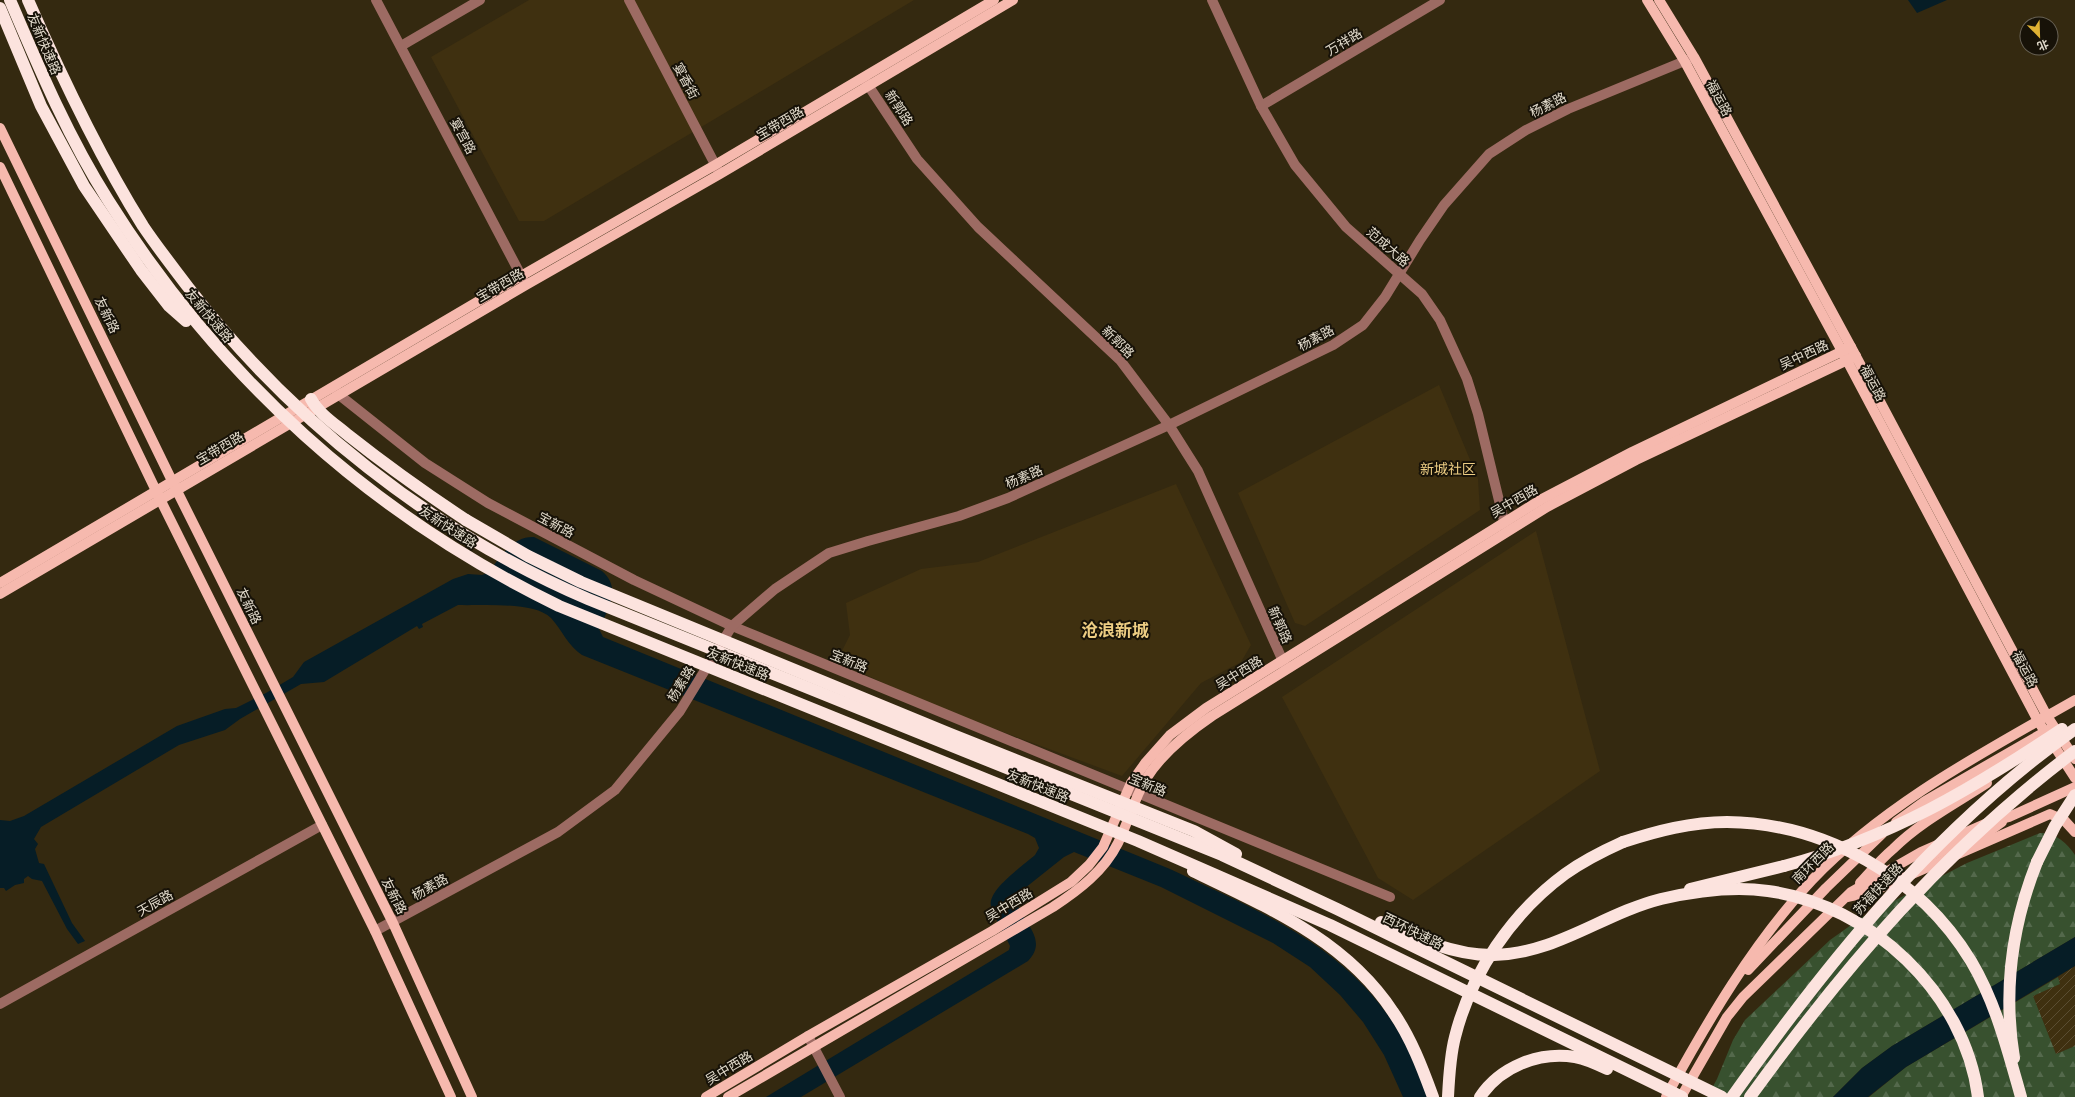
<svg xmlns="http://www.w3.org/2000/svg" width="2075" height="1097" font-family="Arial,'Noto Sans SC',sans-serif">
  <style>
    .built { fill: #3f3010 }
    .industrial { fill: url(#industrial-furrows) }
    .forest { fill: url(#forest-firs) }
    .water { fill: #061d26 }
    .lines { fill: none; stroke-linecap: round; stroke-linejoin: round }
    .minor { stroke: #9d6b63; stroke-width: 10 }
    .major { stroke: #f6b9ae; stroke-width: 10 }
    .highway { stroke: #fce3de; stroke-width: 12 }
    .highway-bridge { stroke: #fce3de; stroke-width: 12 }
    .labels { text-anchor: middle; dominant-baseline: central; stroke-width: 4; stroke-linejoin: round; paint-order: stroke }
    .street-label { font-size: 13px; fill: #e2dbcc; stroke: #171208 }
    .neighbourhood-label { font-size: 14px; fill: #edcd83; stroke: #171208 }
    .district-label { font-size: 17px; font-weight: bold; fill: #edcd83; stroke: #171208 }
  </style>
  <defs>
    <pattern id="industrial-furrows" width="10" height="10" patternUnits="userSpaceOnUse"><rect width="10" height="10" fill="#3f3010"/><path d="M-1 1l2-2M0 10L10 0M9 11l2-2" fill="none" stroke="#5a4d32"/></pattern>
    <pattern id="forest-firs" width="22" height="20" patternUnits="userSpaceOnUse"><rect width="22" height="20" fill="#38512f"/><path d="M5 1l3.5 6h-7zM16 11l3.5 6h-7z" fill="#54694c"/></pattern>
  </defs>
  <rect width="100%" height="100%" fill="#342910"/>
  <g class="built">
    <path d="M529,0H914L544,221H519L431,57Z"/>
    <path d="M1439,385L1478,479L1480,510L1305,626L1295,623L1238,493Z"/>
    <path d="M1176,484L1251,645L1241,662L1201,683L1122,776L930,705L837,661L850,635L846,603L921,569L978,562Z"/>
    <path d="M1536,531L1600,771L1413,900L1378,878L1282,697Z"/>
  </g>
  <path class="industrial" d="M2075,966V1046L2056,1054L2033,996L2060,984L2058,977Z"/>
  <g class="forest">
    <path d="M2040,833C2055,832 2067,843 2075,855V937L1892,1046L1862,1068L1833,1097H1707L1717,1079L1733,1040L1745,1020L1830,940L1861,918L1967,863Z"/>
    <path d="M2058,977L2060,984L2033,996L2056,1054L2075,1046V1097H1869L1906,1067Z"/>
  </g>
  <g class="water">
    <path d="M1908,0H1947L1917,13Z"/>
    <path d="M534,537L602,571C622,588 608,609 599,629L603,637L1170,869C1256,910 1345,944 1397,1029C1410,1050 1420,1075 1431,1097H1403L1384,1055L1363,1022L1340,995L1310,967L1273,943L1161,887L1074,852L1064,857L1020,892L1016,897C1017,920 1051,937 1028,961L801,1097H766L1009,950L1010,946C1004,933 995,919 991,906C987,890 1024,865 1035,855L1039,848L1035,838L1028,834L582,655C568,646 562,630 551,618C534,601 482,606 458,605L422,624L423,627L419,629L417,626L324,682L301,684L240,719L225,730L179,745L41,827L34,839L38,844L35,849L39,863L44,864L72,923L85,941L78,944L67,929L42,881L32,879L28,876L24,879V883L15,885L6,891L4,888H0V820L10,821L24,816L177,726L225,709L236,708L266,693L293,677L304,662L453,579L468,574L482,575L488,573C501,557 512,536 534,537Z"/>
    <path d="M2075,937V966L1906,1067L1868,1097H1833L1862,1068L1892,1046Z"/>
  </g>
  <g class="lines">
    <g class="minor">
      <path d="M376,0L525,283"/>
      <path d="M629,0L719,172"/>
      <path d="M1212,0L1261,106L1295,165L1346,227L1422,294L1440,320L1467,379L1478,414L1504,521L1509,528"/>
      <path d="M401,46L480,0"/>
      <path d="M864,79L917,159L978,227L1120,360L1169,425L1198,471L1286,668"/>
      <path d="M1261,106L1440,0"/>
      <path d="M335,389L338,394L425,463L488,503L634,580L732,626L1390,897"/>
      <path d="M375,931L558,832L615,790L680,711L732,626L775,589L829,553L868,541L959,516L1008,498L1169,425L1333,345L1363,325L1385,297L1420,240L1444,205L1489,154L1526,130L1568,109L1692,58"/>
      <path d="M0,1004L322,825"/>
      <path d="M808,1036L840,1097"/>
    </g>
    <g class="major">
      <path d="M1647,0L1685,62L1842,351L2038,721L2075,778"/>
      <path d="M1659,0L1694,57L1851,347L2047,716L2075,759"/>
      <path d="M0,128L176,489L393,923L472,1097"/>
      <path d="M0,167L160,499L375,931L451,1097"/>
      <path d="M0,583L521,276L715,165L994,0"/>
      <path d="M0,594L526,285L720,174L1013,0"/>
      <path d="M1896,822L1925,801L2050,729"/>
      <path d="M1928,857L1991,830L2002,822"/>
      <path d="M1860,883C1871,871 1881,859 1893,849C1920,822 1955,804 1987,783"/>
      <path d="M1847,897L1871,892L2050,814L2064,820L2075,832"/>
      <path d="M1748,970L1826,888L1882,834"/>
      <path d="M706,1097L808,1036L992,931L1071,882L1089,865L1103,847L1131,783L1146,762L1170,735L1206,708L1542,499L1632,452L1851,347"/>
      <path d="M728,1097L1053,907C1079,890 1104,871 1118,843C1128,823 1134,799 1146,779C1162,753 1187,733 1212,716L1547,507L1636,460L1856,356"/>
      <path d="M1666,1097C1707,1022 1753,943 1812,880C1886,803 1984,752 2075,700"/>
      <path d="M1681,1097L1727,1017L1743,997L1851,892L1921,852L1987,823L2009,817L2075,787"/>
    </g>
    <g class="highway">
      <path d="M311,399C319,414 335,424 348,435C386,465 425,493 466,520"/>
      <path d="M1193,871C1267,907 1346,940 1393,1012C1411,1038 1422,1067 1433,1097"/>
      <path d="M1690,889L1784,866"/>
      <path d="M2014,1058C2003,991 2012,925 2037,862"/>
      <path d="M1448,1097C1449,1077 1450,1056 1455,1037C1471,973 1512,913 1565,874C1583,861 1603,851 1623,842"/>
    </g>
    <g class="highway-bridge">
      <path d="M10,0C39,68 68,137 108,200C219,377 371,515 559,606L1138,841L1330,925L1682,1097"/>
      <path d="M28,0C62,78 98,154 143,226C157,247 173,267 188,287C292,421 432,532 588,599L1222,855L1337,909L1722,1097"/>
      <path d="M0,8L41,106L84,186L141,270L169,306L186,321"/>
      <path d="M466,520L528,556L581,582L948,733L1194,831L1236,854"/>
      <path d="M1623,842C1657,831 1691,822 1727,822C1825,823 1920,877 1971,961C1996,1003 2008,1051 2021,1097"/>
      <path d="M2037,862L2055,826L2075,795"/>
      <path d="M1784,866C1890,838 1972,789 2062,729"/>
      <path d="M1381,922C1416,938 1455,956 1494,955C1558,953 1602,914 1661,899C1696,891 1733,886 1768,891C1871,905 1965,993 1978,1097"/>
      <path d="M1480,1097C1500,1067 1539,1051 1575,1057C1586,1059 1597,1064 1607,1069"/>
      <path d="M1732,1097C1830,959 1936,828 2075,729"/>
      <path d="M1750,1097C1845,966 1945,849 2075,751"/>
    </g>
  </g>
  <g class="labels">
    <g class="street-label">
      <text transform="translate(1344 42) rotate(-31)">万祥路</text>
      <text transform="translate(44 44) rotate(67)">友新快速路</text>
      <text transform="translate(686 81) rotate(62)">宴香街</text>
      <text transform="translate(1719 98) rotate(62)">福运路</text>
      <text transform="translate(1548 105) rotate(-27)">杨素路</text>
      <text transform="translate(899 108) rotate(57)">新郭路</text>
      <text transform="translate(780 123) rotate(-30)">宝带西路</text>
      <text transform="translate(463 136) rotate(62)">宴宫路</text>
      <text transform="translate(1388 247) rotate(41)">范成大路</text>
      <text transform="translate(500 285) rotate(-30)">宝带西路</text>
      <text transform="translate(107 315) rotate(64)">友新路</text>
      <text transform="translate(209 316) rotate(50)">友新快速路</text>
      <text transform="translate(1316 338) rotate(-28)">杨素路</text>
      <text transform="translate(1118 342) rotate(45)">新郭路</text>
      <text transform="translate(1804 355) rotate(-25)">吴中西路</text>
      <text transform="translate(1873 383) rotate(62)">福运路</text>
      <text transform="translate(220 448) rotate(-30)">宝带西路</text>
      <text transform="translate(1024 477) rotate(-23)">杨素路</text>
      <text transform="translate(1514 501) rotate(-30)">吴中西路</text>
      <text transform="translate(556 525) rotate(28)">宝新路</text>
      <text transform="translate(448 527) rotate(33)">友新快速路</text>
      <text transform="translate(249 606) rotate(64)">友新路</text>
      <text transform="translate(1280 625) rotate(66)">新郭路</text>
      <text transform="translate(849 661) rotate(22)">宝新路</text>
      <text transform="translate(738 664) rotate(22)">友新快速路</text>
      <text transform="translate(2025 669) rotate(62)">福运路</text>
      <text transform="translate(1239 673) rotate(-32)">吴中西路</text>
      <text transform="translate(681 684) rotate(-58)">杨素路</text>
      <text transform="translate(1148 785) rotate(22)">宝新路</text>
      <text transform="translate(1038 786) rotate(22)">友新快速路</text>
      <text transform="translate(1813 863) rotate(-45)">南环西路</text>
      <text transform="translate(430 887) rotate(-29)">杨素路</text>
      <text transform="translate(1878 889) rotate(-47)">苏福快速路</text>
      <text transform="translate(394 896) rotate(63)">友新路</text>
      <text transform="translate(155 903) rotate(-29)">天辰路</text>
      <text transform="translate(1009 905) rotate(-31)">吴中西路</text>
      <text transform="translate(1413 931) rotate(26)">西环快速路</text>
      <text transform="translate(729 1068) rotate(-31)">吴中西路</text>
    </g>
    <g class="neighbourhood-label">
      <text x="1448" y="469">新城社区</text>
    </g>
    <g class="district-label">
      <text x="1115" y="630">沧浪新城</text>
    </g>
  </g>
  <g transform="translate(2039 36) rotate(157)"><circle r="19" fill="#171208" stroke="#686256"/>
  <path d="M0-3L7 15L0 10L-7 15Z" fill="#dfb133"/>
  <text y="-6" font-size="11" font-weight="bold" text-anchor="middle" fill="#e2dbcc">北</text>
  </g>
</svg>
